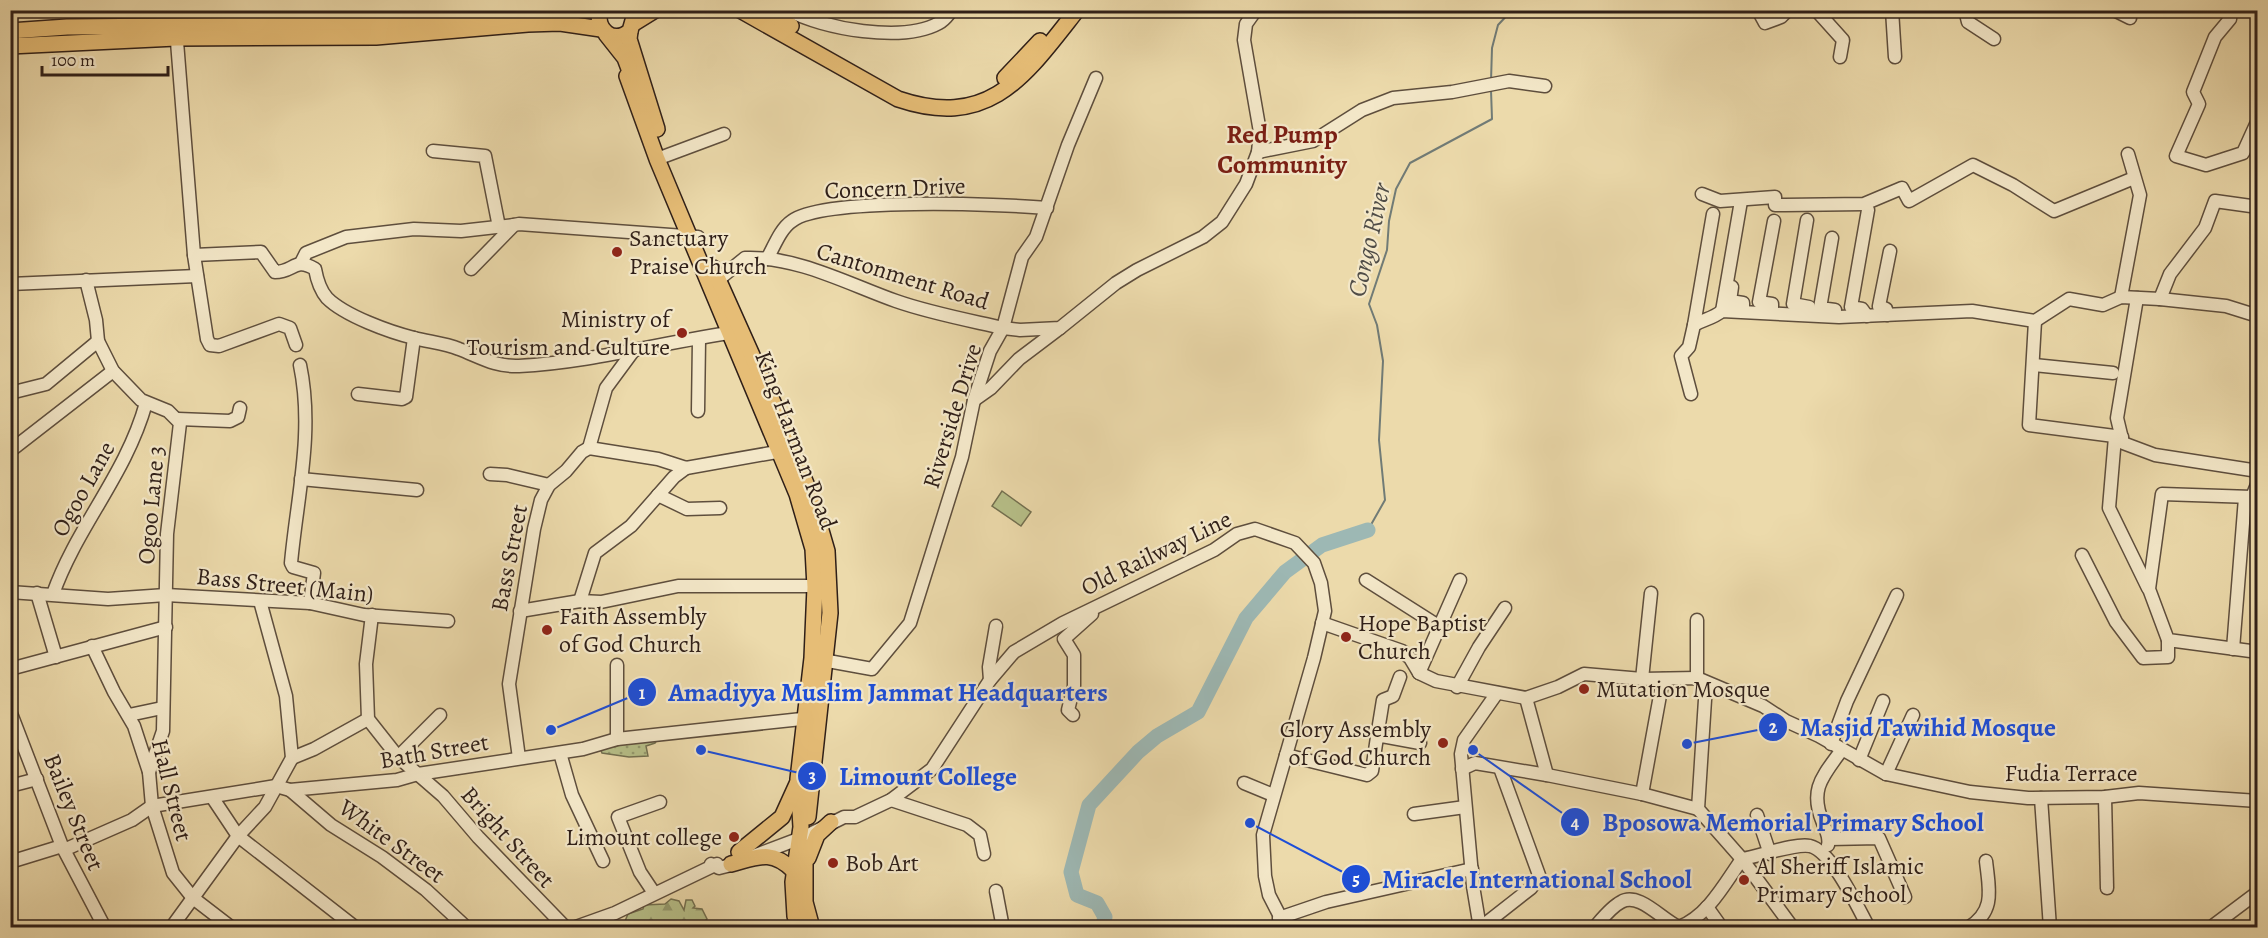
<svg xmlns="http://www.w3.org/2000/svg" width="2268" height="938" font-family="Alegreya,serif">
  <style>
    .green { fill: #b7c089; stroke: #737050; stroke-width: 1.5 }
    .forest { fill: url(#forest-firs); stroke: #737050; stroke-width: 1.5 }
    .garden { fill: url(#garden-dots); stroke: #737050; stroke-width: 1.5 }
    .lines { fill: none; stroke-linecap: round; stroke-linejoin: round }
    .stream { stroke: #717b76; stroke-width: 2 }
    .river { stroke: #9db8b4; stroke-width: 15 }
    .minor-casing { stroke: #5e4e3d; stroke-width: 15 }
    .major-casing { stroke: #2f1f18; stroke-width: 18 }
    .minor { stroke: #f3e7c8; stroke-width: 12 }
    .major { stroke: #e6bd76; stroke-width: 15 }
    .poi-dot { fill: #8f2418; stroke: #f3e7c8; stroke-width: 2 }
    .labels { text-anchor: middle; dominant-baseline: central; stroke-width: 4.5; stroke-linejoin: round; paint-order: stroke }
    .street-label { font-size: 24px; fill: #2f1f18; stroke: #f3e7c8 }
    .poi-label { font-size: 24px; fill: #2f1f18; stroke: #f3e7c8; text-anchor: start }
    .neighbourhood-label { font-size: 26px; font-weight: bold; fill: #7a1f14; stroke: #f3e7c8 }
    .water-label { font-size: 26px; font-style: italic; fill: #504d47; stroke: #f3e7c8 }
    .leader { fill: none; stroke: #1d4ed8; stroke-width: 2 }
    .callout-dot { fill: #1d4ed8; stroke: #f3e7c8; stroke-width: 2 }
    .mark-label { font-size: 18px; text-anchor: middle; font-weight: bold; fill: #fff }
    .callout-label { font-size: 26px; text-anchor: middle; font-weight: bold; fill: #1d4ed8; stroke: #f3e7c8; stroke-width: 4.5; stroke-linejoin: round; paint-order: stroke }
  </style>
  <defs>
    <pattern id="forest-firs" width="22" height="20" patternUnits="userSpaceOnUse" patternTransform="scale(1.5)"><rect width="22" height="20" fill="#b7c089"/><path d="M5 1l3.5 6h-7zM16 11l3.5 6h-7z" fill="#959b6f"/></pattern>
    <pattern id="garden-dots" width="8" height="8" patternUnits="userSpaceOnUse" patternTransform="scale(1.5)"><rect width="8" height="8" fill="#b7c089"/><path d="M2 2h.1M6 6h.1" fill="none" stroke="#959b6f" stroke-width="1.8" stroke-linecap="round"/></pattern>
  </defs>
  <rect width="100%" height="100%" fill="#ecdaab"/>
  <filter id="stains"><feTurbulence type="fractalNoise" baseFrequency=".00333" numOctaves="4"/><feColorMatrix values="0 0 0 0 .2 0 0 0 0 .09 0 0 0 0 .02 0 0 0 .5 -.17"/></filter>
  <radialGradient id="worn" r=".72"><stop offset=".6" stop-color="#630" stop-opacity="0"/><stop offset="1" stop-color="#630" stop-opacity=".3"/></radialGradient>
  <path class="green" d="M1002,491L1031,512L1021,526L992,506Z"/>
  <path class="forest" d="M671,899L679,901L684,910L686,900H692L695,906L693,908L702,909L707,919L700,927L622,928L628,914L643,909L644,905L665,904Z"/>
  <path class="garden" d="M659,737L655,743L646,746L648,756L629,757L602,753L599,745Z"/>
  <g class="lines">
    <g class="stream">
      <path d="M1491,81L1492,48L1498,25L1512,10"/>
      <path d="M1368,530L1385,500L1379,440L1383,361L1377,325L1369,304L1387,250L1389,221L1396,189L1410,163L1492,119L1491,90"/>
    </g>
    <path class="river" d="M1102,928L1105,917L1097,903L1077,895L1071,872L1089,805L1138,752L1157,736L1198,712L1246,618L1285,572L1322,545L1368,530"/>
    <g class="minor-casing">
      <g id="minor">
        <path d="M788,10C823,29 903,43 939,23C944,21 948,15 952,10"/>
        <path d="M1816,10L1843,40L1840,57"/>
        <path d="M1892,10L1895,57"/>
        <path d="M1965,10L1968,22L1994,39"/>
        <path d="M2114,10L2130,18"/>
        <path d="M2231,10L2230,19L2215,37L2193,92L2199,104L2176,156L2206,165L2243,153L2258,120"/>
        <path d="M1759,12L1765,23L1781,17L1788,10"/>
        <path d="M176,29L194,255L207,339L210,345L219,346L279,324L290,328L296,345"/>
        <path d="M371,31L367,24L373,10"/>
        <path d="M433,151L485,156L499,227"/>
        <path d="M1258,152L1313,141L1362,110L1393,98L1452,92L1509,81L1545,86"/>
        <path d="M657,159L724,134"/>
        <path d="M1702,194L1720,201L1775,197V205H1785L1864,204L1902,188L1909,201L1973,165L2013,185L2054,211L2134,178"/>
        <path d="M1807,220L1793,304L1809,307V314"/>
        <path d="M1832,238L1820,308L1835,310"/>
        <path d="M194,255L261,252L275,272C294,272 294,257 315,269C317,280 320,290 327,298C345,316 390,332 414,338C429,342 445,343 459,349C480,357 495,367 519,366C592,362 664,342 736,332"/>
        <path d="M767,259C774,247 780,229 792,221C823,197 1002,204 1047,208"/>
        <path d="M301,263L306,253L346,237L414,229L461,231L514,225"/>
        <path d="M471,269L514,225L519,224L698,237"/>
        <path d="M86,280L96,320L98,341L113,371L141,400L168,411L180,423L167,534L163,731L149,772"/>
        <path d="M10,284L197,276"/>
        <path d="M713,284L745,258C797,256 848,284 896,301C930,313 968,320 1003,328L1020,330L1060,328L1116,283L1137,270L1203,237L1222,222L1246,184L1258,152L1260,132L1244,40L1246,24L1256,10"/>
        <path d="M1732,287L1730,301L1743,303V311"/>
        <path d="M2121,297L2140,195L2128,154"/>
        <path d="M2137,298L2117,418L2123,443L2155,455L2258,471"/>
        <path d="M2160,299L2170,274L2205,228L2215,201L2258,207"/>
        <path d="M1722,311L1741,201"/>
        <path d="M1772,313V304L1759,302L1774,221"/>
        <path d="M1887,315L1886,309L1879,306L1890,251"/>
        <path d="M1867,316L1862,309L1851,307L1868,210"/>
        <path d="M2035,321L2029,425L2122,437"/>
        <path d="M1694,325L1713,214"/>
        <path d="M300,365C314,432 297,497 291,563L293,567L314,573L310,603"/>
        <path d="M2034,365L2113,373"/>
        <path d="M10,393L46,384L98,341"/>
        <path d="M358,394L402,399L406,397L414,338"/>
        <path d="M1691,394L1681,356L1689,347L1694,325C1704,319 1712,319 1722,311L1839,317L1972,311L2035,321L2069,299L2103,305L2121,297L2160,299L2226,306L2258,316"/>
        <path d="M974,400L991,388L1019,359L1060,328"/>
        <path d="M698,411L699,340"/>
        <path d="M178,419L230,421L238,417L240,408"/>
        <path d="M2115,437L2109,508L2148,588"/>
        <path d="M589,448L606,388L634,350"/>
        <path d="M10,451L113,371"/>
        <path d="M490,474L507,475L549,485"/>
        <path d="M301,479L417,490"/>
        <path d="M2258,482L2252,497H2258"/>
        <path d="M658,495L687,509L720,508"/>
        <path d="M2252,497L2162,494L2149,589L2168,640L2258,652"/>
        <path d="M2082,555L2116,622L2143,658L2168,657V640"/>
        <path d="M1366,580L1440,627"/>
        <path d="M10,592L108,599L166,595L310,603L364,615L448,621"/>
        <path d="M37,593L56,657"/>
        <path d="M53,594C77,526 126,475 146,403"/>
        <path d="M580,601L595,553L631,526L674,477L686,468"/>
        <path d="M520,611L580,601L601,602L678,586H821"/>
        <path d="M372,615L366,664L368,719L398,757L443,796L478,837L566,928"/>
        <path d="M1322,623L1402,651L1410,658L1419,673L1436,681L1526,698L1558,687L1584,674L1642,679L1697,678L1763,706L1786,721L1819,736L1886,774L1970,792L2028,798L2105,797L2139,793L2258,801"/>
        <path d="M92,646L114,692L134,726L149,772L152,806L173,873L193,898L232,928"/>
        <path d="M2233,649L2245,498"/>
        <path d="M817,659L872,669L910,623L962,457L974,400L990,351L1003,328L1022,257L1036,237L1068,145L1096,78"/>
        <path d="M617,665V739"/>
        <path d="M10,669L166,627"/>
        <path d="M1419,673L1460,580"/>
        <path d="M1697,678V620"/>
        <path d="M1642,679L1651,593"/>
        <path d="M990,680L989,667L996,626"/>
        <path d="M1706,684L1698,809L1742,859L1793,928"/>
        <path d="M1457,687L1479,647L1505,608"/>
        <path d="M1526,698L1547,775"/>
        <path d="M10,711L62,846L105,928"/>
        <path d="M129,715L162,708"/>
        <path d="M1073,715L1068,710L1074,686V655L1064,639L1092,614"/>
        <path d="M1377,737L1383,700L1393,696L1400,677"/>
        <path d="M1831,744L1847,701L1897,595"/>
        <path d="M560,753L572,795L603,861"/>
        <path d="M1286,755L1367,775L1372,771L1377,737L1382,736L1420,743"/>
        <path d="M398,757L440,715"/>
        <path d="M292,758L314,749L368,719"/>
        <path d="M519,758L509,684L534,529L541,500L549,485L566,471L582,452L589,448L658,459L686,468L788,450"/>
        <path d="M1859,760L1883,701"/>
        <path d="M1462,769L1475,763L1547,775L1642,794L1698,809"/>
        <path d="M1886,774L1913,715"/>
        <path d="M1244,783L1273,795"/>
        <path d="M10,786L37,779"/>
        <path d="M290,790L331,825L382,857L426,890L467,928"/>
        <path d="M1642,794L1663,679"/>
        <path d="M212,797L238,836L356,928"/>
        <path d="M2105,797L2107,888"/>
        <path d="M2041,798L2050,928"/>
        <path d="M891,800L967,825L980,835L984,854"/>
        <path d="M1414,814L1465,807"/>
        <path d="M1757,815L1770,854"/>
        <path d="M1829,839L1879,838L1905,897"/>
        <path d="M1828,845C1830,837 1826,831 1823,823C1809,790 1822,777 1841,751"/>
        <path d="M66,849L132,820L152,806L276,786L290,790L397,780L418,774L583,749L617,739L811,718"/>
        <path d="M1742,859C1761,856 1794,843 1810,846C1832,851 1858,908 1869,928"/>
        <path d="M10,862L62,846"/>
        <path d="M711,864L719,868L727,866L806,836L844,817H855L891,800L932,769L990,680L1014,652L1063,623L1214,550L1237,534L1255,529L1295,543L1314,563L1321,583L1325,611L1314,658L1263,835L1265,876L1269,895L1286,928"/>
        <path d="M996,891L1003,928"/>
        <path d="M654,893L640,872L618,817L660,802"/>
        <path d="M1707,907L1722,928"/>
        <path d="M1279,918L1326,902L1472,869"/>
        <path d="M10,926L11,928"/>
        <path d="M171,928L238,836L265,807L292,758L286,696L260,601"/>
        <path d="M573,928L615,913L717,864"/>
        <path d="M1480,928L1473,886L1461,754L1464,740L1497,693"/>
        <path d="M1480,928L1531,888L1539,875L1500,768"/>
        <path d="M1594,928C1602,919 1611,907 1621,902C1639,891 1663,921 1679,927C1708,916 1725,883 1742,859"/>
        <path d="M1968,928C1996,911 1989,889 1986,861"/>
        <path d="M2214,928V925L2258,892"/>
      </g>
    </g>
    <g class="major-casing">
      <g id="major">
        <path d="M600,10C595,30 613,45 630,31L634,17L632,10"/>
        <path d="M740,10L898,99C990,130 1025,76 1077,10"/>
        <path d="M765,10L791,26"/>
        <path d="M634,23L655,10"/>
        <path d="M10,31L67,27L405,24L538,10"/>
        <path d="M630,31L629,39L657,129"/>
        <path d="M606,34L625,58L631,74L627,76L657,159L797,494L813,549L815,587L812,658L798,779L801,827L793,882L795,916L800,928"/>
        <path d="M10,46L176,38L376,37L528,24L560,23L601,29"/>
        <path d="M1005,78L1040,41"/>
        <path d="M713,268L776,409L811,496L827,551L830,613L808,817"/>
        <path d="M805,847V902L812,928"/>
        <path d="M739,852L782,817L797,784"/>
        <path d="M808,858L817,835L831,822"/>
        <path d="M731,864C758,857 771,849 793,870"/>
      </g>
    </g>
    <use href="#minor" class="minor"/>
    <use href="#major" class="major"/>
  </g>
  <g class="poi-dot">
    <circle cx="617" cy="252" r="6"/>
    <circle cx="682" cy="333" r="6"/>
    <circle cx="547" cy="630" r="6"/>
    <circle cx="1346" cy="637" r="6"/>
    <circle cx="1584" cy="689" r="6"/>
    <circle cx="1443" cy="743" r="6"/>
    <circle cx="734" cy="837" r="6"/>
    <circle cx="833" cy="863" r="6"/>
    <circle cx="1744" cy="880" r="6"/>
  </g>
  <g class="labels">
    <g class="street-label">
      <text transform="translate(895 188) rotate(-2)">Concern Drive</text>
      <text transform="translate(903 276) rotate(17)">Cantonment Road</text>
      <text transform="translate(952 416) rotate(-73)">Riverside Drive</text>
      <text transform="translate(796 440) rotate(69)">King Harman Road</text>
      <text transform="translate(83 489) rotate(-61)">Ogoo Lane</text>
      <text transform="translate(151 505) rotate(-85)">Ogoo Lane 3</text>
      <text transform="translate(1156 553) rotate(-26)">Old Railway Line</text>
      <text transform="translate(509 558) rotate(-79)">Bass Street</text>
      <text transform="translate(285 585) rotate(6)">Bass Street (Main)</text>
      <text transform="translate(434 751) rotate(-10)">Bath Street</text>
      <text x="2071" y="773">Fudia Terrace</text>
      <text transform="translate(172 790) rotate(76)">Hall Street</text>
      <text transform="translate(74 812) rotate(68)">Bailey Street</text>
      <text transform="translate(508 837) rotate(48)">Bright Street</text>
      <text transform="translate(392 841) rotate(36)">White Street</text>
    </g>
    <g class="poi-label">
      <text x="629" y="238">Sanctuary<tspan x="629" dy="28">Praise Church</tspan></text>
      <text x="670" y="319" text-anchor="end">Ministry of<tspan x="670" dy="28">Tourism and Culture</tspan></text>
      <text x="559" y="616">Faith Assembly<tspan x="559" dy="28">of God Church</tspan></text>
      <text x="1358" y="623">Hope Baptist<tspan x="1358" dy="28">Church</tspan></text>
      <text x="1596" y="689">Mutation Mosque</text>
      <text x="1431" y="729" text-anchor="end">Glory Assembly<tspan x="1431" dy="28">of God Church</tspan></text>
      <text x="722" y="837" text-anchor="end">Limount college</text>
      <text x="845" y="863">Bob Art</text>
      <text x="1756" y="866">Al Sheriff Islamic<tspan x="1756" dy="28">Primary School</tspan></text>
    </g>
    <g class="neighbourhood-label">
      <text x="1282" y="134">Red Pump<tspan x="1282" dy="30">Community</tspan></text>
    </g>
    <g class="water-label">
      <text transform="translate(1369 240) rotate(-77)">Congo River</text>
    </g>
  </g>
  <path class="leader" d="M551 730L642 692M1687 744L1773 727M701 750L812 776M1473 750L1575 822M1250 823L1356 879"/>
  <g class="callout-dot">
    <circle cx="551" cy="730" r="6"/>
    <circle cx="1687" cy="744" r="6"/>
    <circle cx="701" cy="750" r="6"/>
    <circle cx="1473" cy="750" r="6"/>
    <circle cx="1250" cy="823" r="6"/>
    <circle cx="642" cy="692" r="15"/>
    <circle cx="1773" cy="727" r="15"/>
    <circle cx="812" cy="776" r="15"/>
    <circle cx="1575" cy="822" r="15"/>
    <circle cx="1356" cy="879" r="15"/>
  </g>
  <g class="mark-label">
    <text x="642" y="699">1</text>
    <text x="1773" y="733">2</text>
    <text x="812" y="782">3</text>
    <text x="1575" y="828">4</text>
    <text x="1356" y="885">5</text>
  </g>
  <g class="callout-label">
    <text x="888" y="701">Amadiyya Muslim Jammat Headquarters</text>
    <text x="1928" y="736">Masjid Tawihid Mosque</text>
    <text x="928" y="785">Limount College</text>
    <text x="1793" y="831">Bposowa Memorial Primary School</text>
    <text x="1537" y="888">Miracle International School</text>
  </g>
  <rect width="2268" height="938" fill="none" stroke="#ecdaab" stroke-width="36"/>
  <rect x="12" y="12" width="2244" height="914" fill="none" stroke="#2f1f18" stroke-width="3"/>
  <rect x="18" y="18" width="2232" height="902" fill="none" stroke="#2f1f18" stroke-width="1.5"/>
  <path d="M42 66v9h126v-9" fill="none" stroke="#2f1f18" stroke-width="3"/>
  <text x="51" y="66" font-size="18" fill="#2f1f18" stroke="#f3e7c8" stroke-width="4.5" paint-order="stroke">100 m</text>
  <rect width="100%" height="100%" filter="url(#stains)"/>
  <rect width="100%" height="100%" fill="url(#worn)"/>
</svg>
